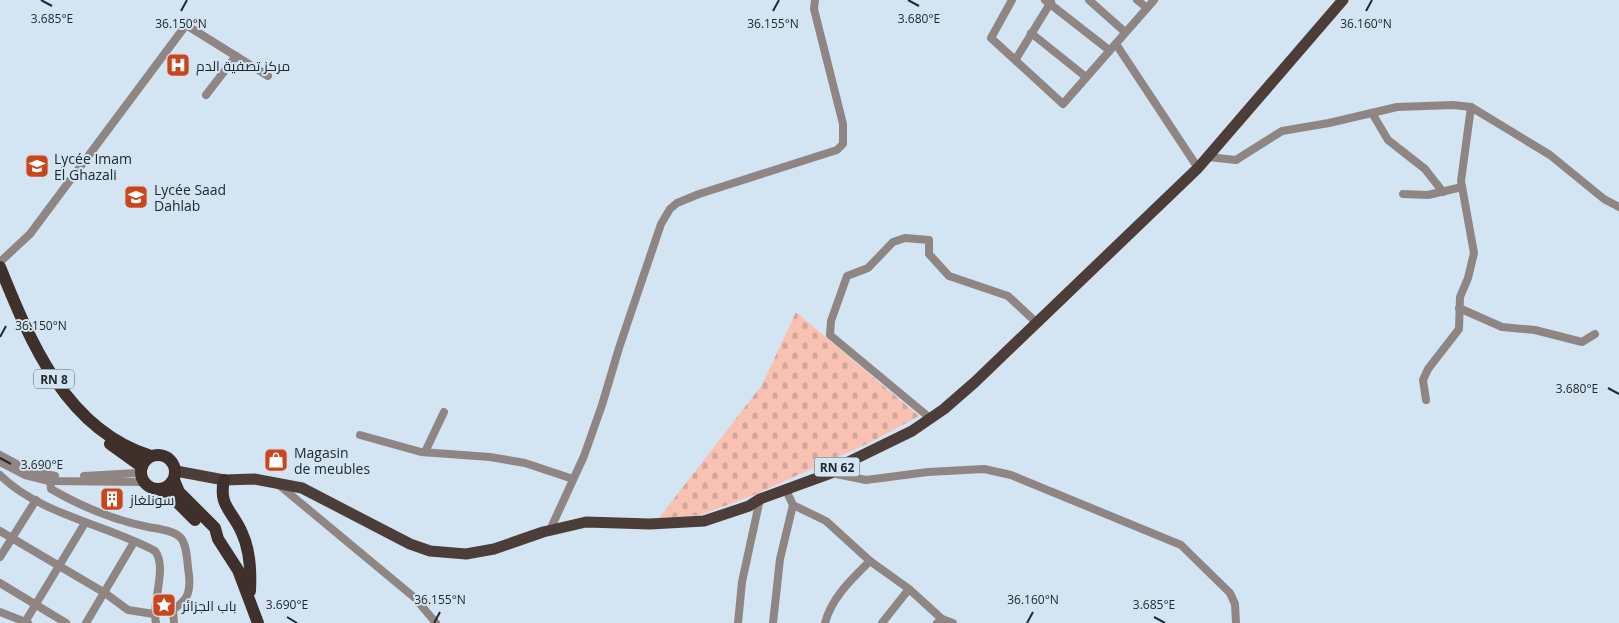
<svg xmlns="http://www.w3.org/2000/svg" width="1619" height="623" font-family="'Open Sans',Cairo,sans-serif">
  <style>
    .cemetery { fill: url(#cemetery-stones) }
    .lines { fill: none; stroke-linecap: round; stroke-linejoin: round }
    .minor { stroke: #8f8683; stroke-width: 8 }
    .primary { stroke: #4c3d39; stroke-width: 11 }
    .trunk { stroke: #40302c; stroke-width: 12 }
    .ticks { fill: none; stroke: #22292e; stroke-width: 2 }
    .labels { text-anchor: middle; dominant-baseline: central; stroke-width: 4; stroke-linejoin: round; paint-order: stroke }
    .shield { fill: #d3e5f2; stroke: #576169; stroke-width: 1 }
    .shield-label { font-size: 12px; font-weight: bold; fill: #22292e }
    .poi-label { font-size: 14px; fill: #22292e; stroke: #d3e5f2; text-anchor: start }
    .ticks-label { font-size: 12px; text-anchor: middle; fill: #22292e; stroke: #d3e5f2; stroke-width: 4; stroke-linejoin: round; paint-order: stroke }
  </style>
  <defs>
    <pattern id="cemetery-stones" width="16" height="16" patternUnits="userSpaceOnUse" patternTransform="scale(1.25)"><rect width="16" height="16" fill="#f8c1b2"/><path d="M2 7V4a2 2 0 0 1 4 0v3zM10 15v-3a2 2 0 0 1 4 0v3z" fill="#d4a699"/></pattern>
  </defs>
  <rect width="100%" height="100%" fill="#d3e5f2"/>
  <path class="cemetery" d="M796,312L919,416L871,442L749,497L700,515L659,518L762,385Z"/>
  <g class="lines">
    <g class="minor">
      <path d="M1012,0L991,38L1063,104L1154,0"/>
      <path d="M1045,0L1109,50"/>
      <path d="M1089,0L1125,32"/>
      <path d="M1137,0L1147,8"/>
      <path d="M1031,33L1086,77"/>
      <path d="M1116,44L1198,168"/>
      <path d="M1016,59L1051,2"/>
      <path d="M206,95L236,56"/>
      <path d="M1372,113L1388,140L1425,169L1443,192"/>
      <path d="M1208,157L1236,160L1282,131L1329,123L1397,107L1453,105L1471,107L1550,155L1604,199L1619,207"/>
      <path d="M1403,194L1428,195L1462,187"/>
      <path d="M0,262L30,234L186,25L268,76"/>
      <path d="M1459,308L1502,327L1535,330L1582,342L1595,334"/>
      <path d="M1426,400L1423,380L1428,369L1459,329L1460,297L1468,278L1474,253L1461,181L1471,107"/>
      <path d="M930,418L830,335L831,321L847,276L868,268L893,242L905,238L929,240V254L949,276L1008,296L1037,323"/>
      <path d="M360,435L421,452L490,457L525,463L573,479"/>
      <path d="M425,452L444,412"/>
      <path d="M0,455L28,470L55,476"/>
      <path d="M0,462L25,475L49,481L144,482"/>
      <path d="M831,473L866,480L928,472L984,469L1011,475L1181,545L1230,593L1235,604L1236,623"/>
      <path d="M0,475C39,514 107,525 155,551C168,568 151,603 156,623"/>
      <path d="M50,476L51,489C82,507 114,520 148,527C158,529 173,530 181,538C188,547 187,565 189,575C191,595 186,602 169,612"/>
      <path d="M84,476L137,473L141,470"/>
      <path d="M279,485L415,598L436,623"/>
      <path d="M793,505L826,521L870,561C851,580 832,597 825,623"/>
      <path d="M550,530L584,456L602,405L619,348L661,224L670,209L677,203L699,194L837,150L843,144V124L814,9L815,0"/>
      <path d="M0,531L105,593L128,610L154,614"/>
      <path d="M0,557L36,500"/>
      <path d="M870,561L909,589L942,619L937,623"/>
      <path d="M0,583L66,623"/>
      <path d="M173,610L174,623"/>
      <path d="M0,612L28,623"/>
      <path d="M942,619L953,623"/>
      <path d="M25,622L85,523"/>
      <path d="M86,623L134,542"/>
      <path d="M738,623L742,582L760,499"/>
      <path d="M773,623L780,559L793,505L786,490"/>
      <path d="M882,623L909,589"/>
    </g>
    <path class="primary" d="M176,471L224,480L254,479L302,488L410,544L430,551L466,554L494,549L543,532L586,522L650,524L704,521L749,506L760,499L831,473L830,471L912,431L944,409L975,382L1198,168L1343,0"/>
    <g class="trunk">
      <path d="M0,267C30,341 66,430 151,456"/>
      <path d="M110,444L142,467"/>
      <circle cx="158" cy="472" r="17"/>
      <path d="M174,480L179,492L215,528L218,539L238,570L258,623"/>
      <path d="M224,480C218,506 233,511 242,533C250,550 251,572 250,591"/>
      <path d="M159,489L173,498L195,520"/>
    </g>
  </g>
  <path class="ticks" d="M41,0L52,6M908,0L919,6M181,11L187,0M773,11L779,0M1366,11L1372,0M0,337L6,326M1608,388L1619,394M0,458L11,464M287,617L297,623M1154,617L1165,623M434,623L440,612M1027,623L1033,612"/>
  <defs>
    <g id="hospital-square" transform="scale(1.25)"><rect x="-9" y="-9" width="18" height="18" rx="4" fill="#cc441a" stroke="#d3e5f2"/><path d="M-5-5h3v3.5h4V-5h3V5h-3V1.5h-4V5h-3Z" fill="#fff"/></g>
    <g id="school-square" transform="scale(1.25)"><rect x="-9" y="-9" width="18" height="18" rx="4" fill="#cc441a" stroke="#d3e5f2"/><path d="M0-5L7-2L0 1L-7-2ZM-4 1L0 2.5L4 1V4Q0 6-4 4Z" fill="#fff"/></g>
    <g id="shop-square" transform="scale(1.25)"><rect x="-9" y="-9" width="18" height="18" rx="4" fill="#cc441a" stroke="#d3e5f2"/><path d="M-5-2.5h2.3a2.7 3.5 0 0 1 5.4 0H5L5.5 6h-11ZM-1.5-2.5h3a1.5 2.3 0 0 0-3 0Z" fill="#fff"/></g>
    <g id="building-square" transform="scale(1.25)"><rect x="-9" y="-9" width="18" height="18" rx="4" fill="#cc441a" stroke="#d3e5f2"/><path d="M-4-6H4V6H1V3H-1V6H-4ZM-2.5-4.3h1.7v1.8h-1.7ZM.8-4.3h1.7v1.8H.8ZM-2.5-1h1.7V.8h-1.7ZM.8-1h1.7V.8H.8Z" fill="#fff"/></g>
    <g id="sight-square" transform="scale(1.25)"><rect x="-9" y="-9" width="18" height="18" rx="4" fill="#cc441a" stroke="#d3e5f2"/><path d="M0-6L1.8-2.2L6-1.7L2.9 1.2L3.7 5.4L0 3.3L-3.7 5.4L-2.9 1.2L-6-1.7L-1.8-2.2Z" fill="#fff"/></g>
  </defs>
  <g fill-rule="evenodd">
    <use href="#hospital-square" x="178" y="65"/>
    <use href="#school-square" x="37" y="166"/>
    <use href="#school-square" x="136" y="197"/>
    <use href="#shop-square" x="276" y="460"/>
    <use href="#building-square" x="112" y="499"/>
    <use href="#sight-square" x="164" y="605"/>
  </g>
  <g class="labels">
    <g class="shield">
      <rect x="34" y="369.5" width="40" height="19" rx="4"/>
      <rect x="814.5" y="457.5" width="45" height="19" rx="4"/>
    </g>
    <g class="shield-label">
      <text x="54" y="379">RN 8</text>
      <text x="837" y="467">RN 62</text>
    </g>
    <g class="poi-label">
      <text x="196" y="65">مركز تصفية الدم</text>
      <text x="54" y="158">Lycée Imam<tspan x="54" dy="16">El Ghazali</tspan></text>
      <text x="154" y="189">Lycée Saad<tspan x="154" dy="16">Dahlab</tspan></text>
      <text x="294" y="452">Magasin<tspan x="294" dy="16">de meubles</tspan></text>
      <text x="130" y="499">سونلغاز</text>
      <text x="182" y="605">باب الجزائر</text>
    </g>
  </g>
  <g class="ticks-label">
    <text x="919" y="23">3.680°E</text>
    <text x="52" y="23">3.685°E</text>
    <text x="181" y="28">36.150°N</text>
    <text x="773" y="28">36.155°N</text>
    <text x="1366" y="28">36.160°N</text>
    <text x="41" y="330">36.150°N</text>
    <text x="1577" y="393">3.680°E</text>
    <text x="42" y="469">3.690°E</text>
    <text x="440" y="604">36.155°N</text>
    <text x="1033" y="604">36.160°N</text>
    <text x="287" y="609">3.690°E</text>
    <text x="1154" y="609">3.685°E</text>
  </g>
</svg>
